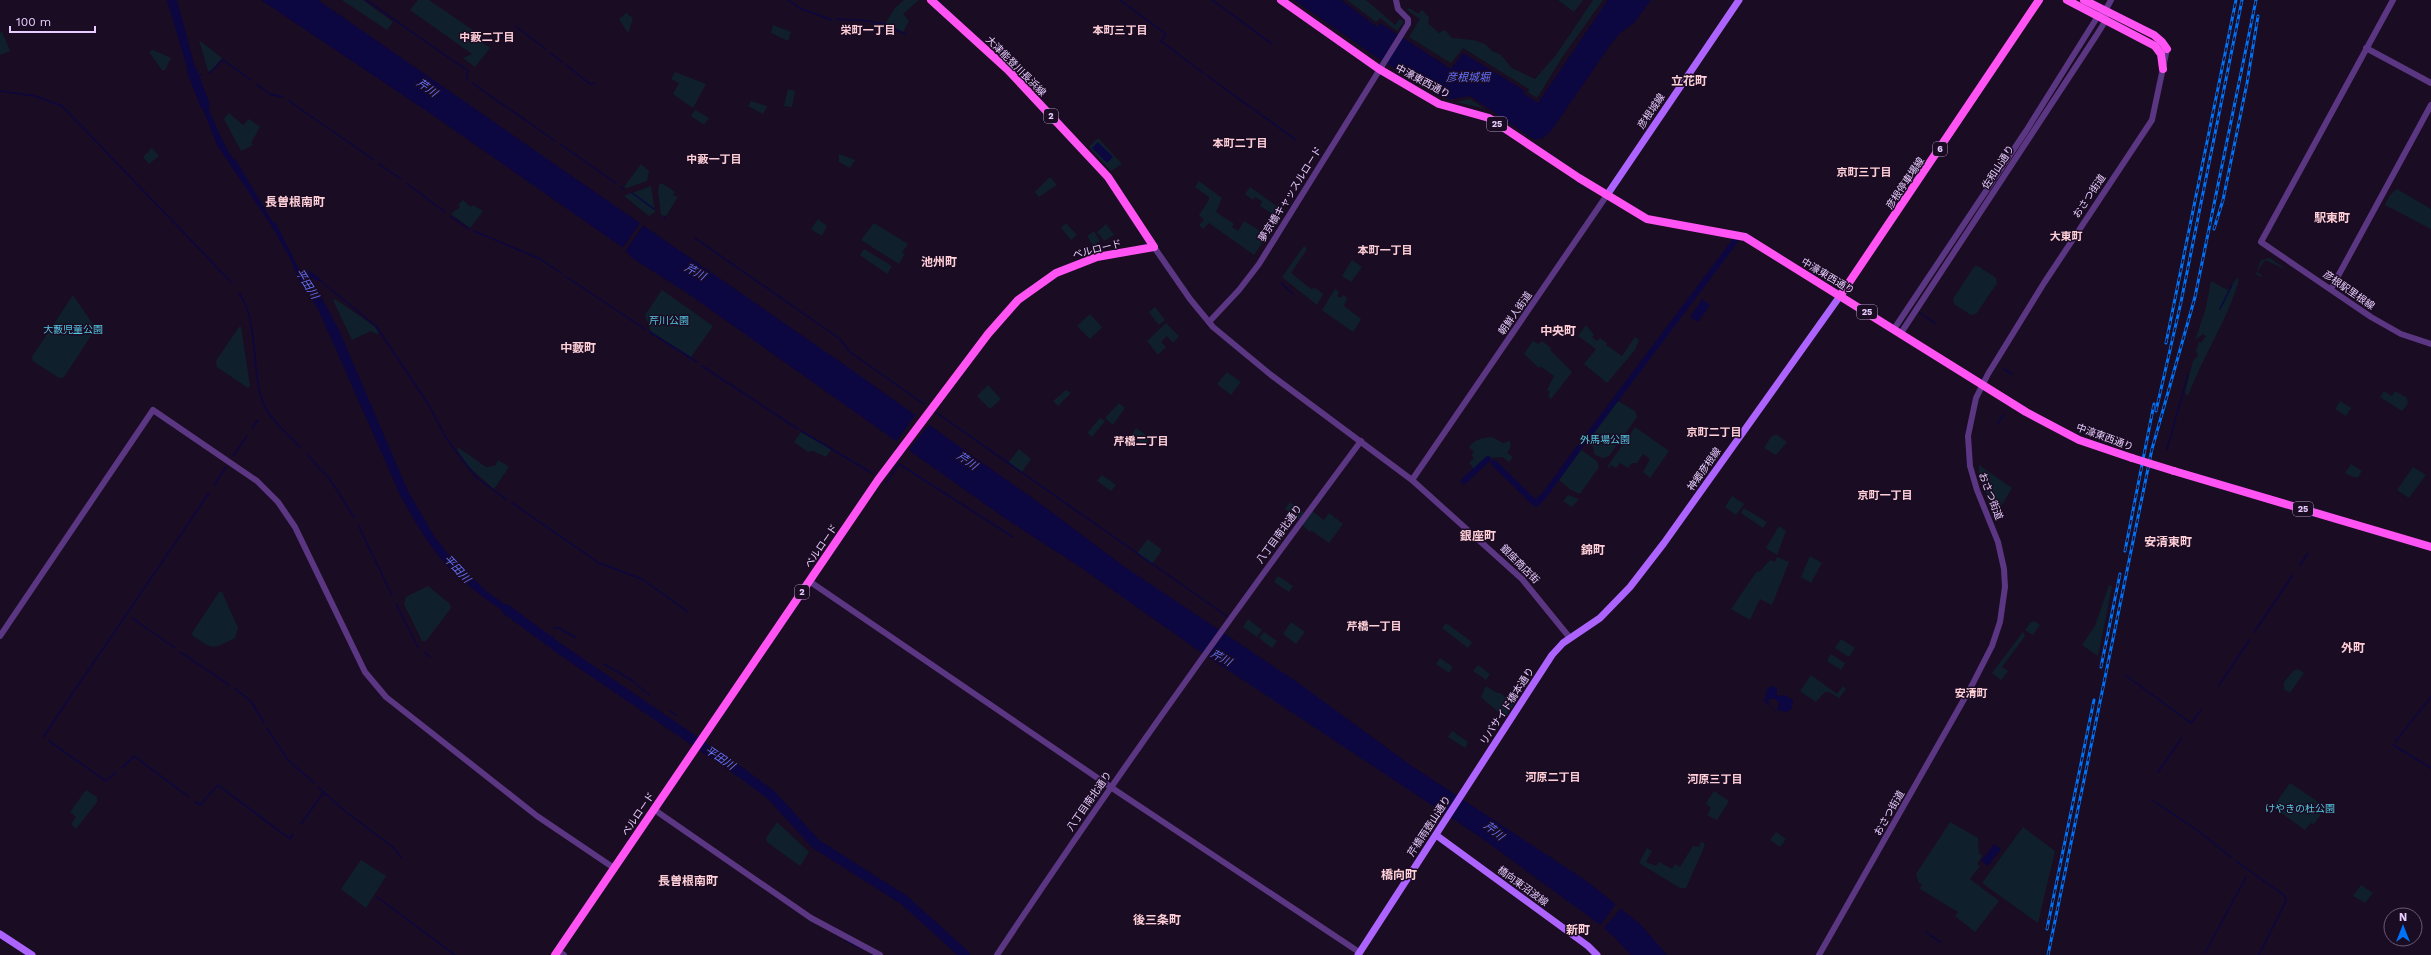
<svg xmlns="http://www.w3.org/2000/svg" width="2431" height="955" font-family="'Work Sans','Noto Sans JP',sans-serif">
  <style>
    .green { fill: #0f202c }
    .water { fill: #0c0740 }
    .pier { fill: #1a0c22 }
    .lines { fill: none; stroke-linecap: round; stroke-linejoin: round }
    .stream { stroke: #0c0740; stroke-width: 1.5 }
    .canal { stroke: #0c0740; stroke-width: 6 }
    .river { stroke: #0c0740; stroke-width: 10 }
    .tertiary { stroke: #5b3683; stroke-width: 6 }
    .secondary { stroke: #ad64ff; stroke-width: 7 }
    .primary { stroke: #ff54f3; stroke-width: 8 }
    .rail-casing { stroke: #0072f8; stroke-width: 3 }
    .rail { stroke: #1a0c22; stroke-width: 1.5; stroke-dasharray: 4.5; stroke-linecap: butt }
    .primary-bridge { stroke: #ff54f3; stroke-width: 8 }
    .labels { text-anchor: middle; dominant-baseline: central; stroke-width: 3; stroke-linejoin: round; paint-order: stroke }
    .shield { fill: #1a0c22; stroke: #ab93bd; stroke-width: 1 }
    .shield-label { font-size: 9px; font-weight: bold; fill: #e9cdff }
    .street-label { font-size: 10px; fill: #e9cdff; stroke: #1a0c22 }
    .park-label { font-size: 10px; fill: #55c8e3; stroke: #1a0c22 }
    .neighbourhood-label { font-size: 11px; font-weight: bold; fill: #ffcfd8; stroke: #1a0c22 }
    .water-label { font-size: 11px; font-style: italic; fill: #6372ff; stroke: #1a0c22 }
    .quarter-label { font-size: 12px; font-weight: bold; fill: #ffcfd8; stroke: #1a0c22 }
  </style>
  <rect width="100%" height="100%" fill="#1a0c22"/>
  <g class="green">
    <path d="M342,0H363L393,22L387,30Z"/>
    <path d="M418,0H429L477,33L474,37L490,48L475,67L463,58L472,54L410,10Z"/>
    <path d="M904,0H919L903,14L909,21L903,32L885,24L895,8Z"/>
    <path d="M1347,0H1366L1395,25L1400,19L1404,22L1397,31L1380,18L1376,22Z"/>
    <path d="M1558,0H1583L1574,12Z"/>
    <path d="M1593,0H1603L1563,56L1537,98L1528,92L1529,89L1463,48L1451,63L1409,37L1420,19L1407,10L1409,8L1418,14L1422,10L1429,17L1428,23L1439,33L1445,30L1452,38L1473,40L1485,44L1492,51L1501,55L1512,68L1535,79L1556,55Z"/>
    <path d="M626,13L633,18L628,33L619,19Z"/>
    <path d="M773,25L791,32L788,41L771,33Z"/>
    <path d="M2,32L10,51L0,55V33Z"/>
    <path d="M199,40L222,58L211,71H208Z"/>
    <path d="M153,50L171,58L165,70H162L149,52Z"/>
    <path d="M675,72L706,84L693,108L673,94L679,83L671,79Z"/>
    <path d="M788,89L795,91L792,107L784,106Z"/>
    <path d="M1470,99L1482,107V108L1456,102Z"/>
    <path d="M751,101L767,106L763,114L748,106Z"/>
    <path d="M695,110L709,118L704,125L691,116Z"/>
    <path d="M229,113L243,125L249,119L260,127L251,143L253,145L241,151L224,119Z"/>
    <path d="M1098,138L1122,164L1111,171L1089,147Z"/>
    <path d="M152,148L159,156L149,164L143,157Z"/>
    <path d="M839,154L855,160L850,168L839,162Z"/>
    <path d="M641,164L649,171L647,181L627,188L624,187Z"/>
    <path d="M1050,177L1057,185L1039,197L1035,192Z"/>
    <path d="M1199,181L1222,198L1216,212L1234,224L1232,227L1238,231L1244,221L1260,231L1259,234L1265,238L1254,255L1209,223L1203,229L1199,225L1204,220L1199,215L1209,200V197L1195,187Z"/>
    <path d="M659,184H663L675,192L673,195L677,197L679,195L666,216L661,215L658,191Z"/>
    <path d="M651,186L655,212L649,216L624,196Z"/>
    <path d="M1250,187L1282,210L1273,224L1267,219L1271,213L1260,206L1262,201L1255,197L1253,200L1245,194Z"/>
    <path d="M2397,189L2431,209V229L2385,205L2390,195Z"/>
    <path d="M463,200L471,207L473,205L483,211L470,228L451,214L460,207L458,205Z"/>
    <path d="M818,219L827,226L822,236L811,229Z"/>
    <path d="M874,223L908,244L902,252L905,254L899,264L861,240Z"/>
    <path d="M1066,223L1077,235L1071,240L1061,228Z"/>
    <path d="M1106,224L1114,235L1104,241L1097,232Z"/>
    <path d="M1094,231L1100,241L1096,243L1099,248L1095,249L1087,236Z"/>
    <path d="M1304,246L1307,249L1291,273L1311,289L1315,288L1323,294L1317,305L1282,277Z"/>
    <path d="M864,249L892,266L887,274L860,255Z"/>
    <path d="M2270,258L2287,270L2265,260L2257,272L2262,275L2261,277L2256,274L2261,260Z"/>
    <path d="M1352,260L1362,267L1351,282L1342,276Z"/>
    <path d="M1978,266L1996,278L1997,283L1976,314L1971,315L1954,304L1953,299L1974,267Z"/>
    <path d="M2237,278L2239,280C2227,321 2203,356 2188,396L2185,392L2193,361L2198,356L2196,351L2199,342L2201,343L2206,336L2203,334L2195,340L2205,311L2211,281L2228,290Z"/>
    <path d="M1335,289L1339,292L1337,296L1341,298L1343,295L1347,298L1344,306L1361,319L1353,332L1322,310Z"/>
    <path d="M662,290L713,326L691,357L651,332L645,315Z"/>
    <path d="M73,295L94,326V331L64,377L59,378L33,361L32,357Z"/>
    <path d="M335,299L374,326L379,333L376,334L371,331L352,340L333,300Z"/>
    <path d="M1155,307L1165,320L1159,325L1149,312Z"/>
    <path d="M1090,314L1102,327L1090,339L1077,326Z"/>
    <path d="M1166,323L1179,336L1173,343L1167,336L1161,342L1166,347L1158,355L1147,341Z"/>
    <path d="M1586,325L1594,335L1592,337L1597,341L1600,338L1607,343L1606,345L1622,356L1635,337L1639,340L1635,350L1607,383L1584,364L1596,349L1578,336Z"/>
    <path d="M239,327H241L250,386L248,388L217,367L216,361Z"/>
    <path d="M1533,341L1538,344L1542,341L1551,348L1550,350L1572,372L1551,399L1548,396L1550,392L1547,390L1554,376L1540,366L1539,368L1524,354Z"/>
    <path d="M1227,372L1241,382L1231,395L1217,384Z"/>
    <path d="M988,385L1001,399L990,409L977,396Z"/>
    <path d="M1066,390L1071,393L1058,406L1053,401Z"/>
    <path d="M2384,391L2392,396L2395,391L2407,398L2408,403L2402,411L2380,397Z"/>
    <path d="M1616,400L1635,411L1637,417L1609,456L1603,458L1595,455L1593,447L1586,442Z"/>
    <path d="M2340,401L2351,408L2346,416L2335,409Z"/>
    <path d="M1119,403L1125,408L1113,425L1105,418Z"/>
    <path d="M1100,418L1105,421L1092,437L1087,433Z"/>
    <path d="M1635,427L1669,451L1650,478L1643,472L1650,459L1643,454L1637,463H1632L1628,468L1620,463L1616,468L1611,465L1609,468L1607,467Z"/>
    <path d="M1136,428L1150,438L1145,446L1131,436Z"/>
    <path d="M801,432L831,449L826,457L813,451L808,452L794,442Z"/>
    <path d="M1776,434L1787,442L1776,455L1764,448L1771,437Z"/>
    <path d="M1492,437L1503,443L1510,441L1511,446L1507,453L1513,457L1509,462L1503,457L1488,458L1474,469L1469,462L1474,459L1472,455L1474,452L1469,447C1475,439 1482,438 1492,437Z"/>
    <path d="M459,448L486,467L495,466L498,460L509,467L494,489L469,467L457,450Z"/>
    <path d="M1019,449L1031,459L1022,472L1008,463Z"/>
    <path d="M1580,449L1597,461L1599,467L1580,494L1571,490L1559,480Z"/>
    <path d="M2351,464L2362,471L2358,477H2353L2345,473Z"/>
    <path d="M1979,465L2012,488L1995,516L1979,475Z"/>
    <path d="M2413,467L2426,475L2409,498L2397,490Z"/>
    <path d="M1102,475L1116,485L1111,491L1097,481Z"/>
    <path d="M1568,495L1579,499L1572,507L1563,501Z"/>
    <path d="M1732,496L1744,504L1736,515L1725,507Z"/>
    <path d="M1290,502L1304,513L1299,519L1285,509Z"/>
    <path d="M1744,508L1767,522L1763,528L1741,513Z"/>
    <path d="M1312,511L1324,520L1329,513L1343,524L1329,543L1311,530L1310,532L1302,525Z"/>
    <path d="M1779,526L1786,531L1777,555L1766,548Z"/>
    <path d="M1148,539L1162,550L1152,564L1137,553Z"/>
    <path d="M1810,556L1822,563L1811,583L1801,577Z"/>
    <path d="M1777,557L1789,562L1772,605L1760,599L1750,620L1731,609L1757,571L1759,572L1770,560L1775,562Z"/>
    <path d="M1278,576L1293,586L1289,592L1274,582Z"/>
    <path d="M2109,585L2112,586L2098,656L2082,645L2095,626Z"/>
    <path d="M428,586L450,604L451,608L426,641H422L404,604L406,597Z"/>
    <path d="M219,592H222L238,628L235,638C212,649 215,651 193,636L192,633Z"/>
    <path d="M1248,619L1262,630L1257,637L1243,627Z"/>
    <path d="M2035,621L2040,625L2033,635L2025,630L2031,622Z"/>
    <path d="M1291,622L1305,632L1296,644L1283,634Z"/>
    <path d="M1446,623L1472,642L1468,648L1442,628Z"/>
    <path d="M1264,632L1277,641L1272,648L1259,638Z"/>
    <path d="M2023,632L2025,636L2002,667L2008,671L2001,680L1992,673Z"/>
    <path d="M1841,639L1855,648L1849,657L1835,648Z"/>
    <path d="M1831,654L1845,663L1841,670L1827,661Z"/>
    <path d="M1440,658L1453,667L1449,673L1436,664Z"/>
    <path d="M1478,665L1490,674L1486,680L1473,671Z"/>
    <path d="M2298,669L2304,673L2290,693L2284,689V682L2293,671Z"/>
    <path d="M1811,675L1837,694L1843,686L1846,689L1839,698L1829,692H1825L1816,702L1800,691Z"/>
    <path d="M1486,686L1497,693H1500L1514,704L1505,718L1481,697Z"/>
    <path d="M1452,731L1468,742L1465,748L1448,737Z"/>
    <path d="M2290,783L2323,805L2324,810L2314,824L2311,823L2305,830L2273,807Z"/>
    <path d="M86,790L97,797V802L76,829L71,824L76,817L70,812Z"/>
    <path d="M1714,791L1729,801L1717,820L1707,815L1711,808L1706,803Z"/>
    <path d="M777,822L809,852L800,866L767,842L766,838Z"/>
    <path d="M1950,822L1978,838L1979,853L1982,856L1977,864L1980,866L1970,879L1999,901L1975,932L1955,916L1958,912L1920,889L1922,884L1919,883L1916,874Z"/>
    <path d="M2023,827L2055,851L2038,923L1982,883Z"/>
    <path d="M1776,832L1786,839L1780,847L1770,840Z"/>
    <path d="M1702,841L1705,845L1686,888H1680L1639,863L1647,848L1652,851L1646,862L1656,866L1659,862L1672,869L1675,864L1680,867L1693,846L1699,847Z"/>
    <path d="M361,860L386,876L366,908L341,889Z"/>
    <path d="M2361,885L2373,893L2365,903L2353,896Z"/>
  </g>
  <g class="water">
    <path d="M167,0H177L196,71L198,93L202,94C212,115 220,139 233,159L236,160L272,221L275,222L302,275H306L310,271L325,283L311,278L339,330L408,491L436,539L450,556L486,591L514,611L519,622C497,607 476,593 457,575C433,554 417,525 401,497L318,309L298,278L291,260L271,225L217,145L188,71Z"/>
    <path d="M261,0H318L849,368L1049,510L1122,565L1297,682L1409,764L1588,882L1642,926L1667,955H1631L1611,934L1595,921L1480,837L1199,651L1080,567L1006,519L687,293L632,258L622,247L428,112Z"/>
    <path d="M1294,0H1341L1377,27L1380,23L1451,69L1463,53L1525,91L1523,93L1538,103L1608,0H1651L1634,23L1620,33L1611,44L1551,131L1541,139H1533L1470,96L1452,99L1442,97L1379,59Z"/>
    <path d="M1098,142L1113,157L1107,163L1092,148Z"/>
    <path d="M1702,299L1710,305L1698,322L1690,317Z"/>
    <path d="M1772,686L1777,688V696L1784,695L1793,700L1792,708L1787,712L1777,710L1779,703L1775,699H1768L1769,704L1777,713L1764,701L1767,689Z"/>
    <path d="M1994,844L2001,849L1988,866L1981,861Z"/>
  </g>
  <g class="pier">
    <path d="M641,222L644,224L624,253L621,250Z"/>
    <path d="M917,413L930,423L908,451L896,442Z"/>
    <path d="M1617,902L1622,907L1603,929L1600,926Z"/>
  </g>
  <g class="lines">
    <g class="stream">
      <path d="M366,0L468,71L467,80"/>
      <path d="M788,0L798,7"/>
      <path d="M1120,0L1166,34L1161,41L1203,73"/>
      <path d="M1212,0L1272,44"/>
      <path d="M799,8L832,20"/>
      <path d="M837,19L870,21"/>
      <path d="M872,22L885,24L905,34"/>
      <path d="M515,26L546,49"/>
      <path d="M500,39L507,31"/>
      <path d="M550,53L562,62"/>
      <path d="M566,65L590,84L595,83"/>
      <path d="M209,73L223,60L251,80"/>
      <path d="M1206,75L1296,140"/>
      <path d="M195,77L201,75"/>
      <path d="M472,83L555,141"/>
      <path d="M257,85L270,94L283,97"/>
      <path d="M0,91L35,96L62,106L231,282"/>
      <path d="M289,101L374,160"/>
      <path d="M560,144L617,184"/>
      <path d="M379,164L401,179"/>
      <path d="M406,183L445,212"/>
      <path d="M621,187L624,189"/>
      <path d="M632,193L654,209"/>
      <path d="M450,216L469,229"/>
      <path d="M664,217L666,218"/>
      <path d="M474,231L540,259L561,273"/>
      <path d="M695,238L840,339L851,353L924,404"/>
      <path d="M565,276L646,330"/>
      <path d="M323,283L376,326L429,405L446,438L476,477L507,500"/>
      <path d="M1281,283L1293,294"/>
      <path d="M239,293C259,320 251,369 262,400C268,418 287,433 300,447"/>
      <path d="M2220,309L2232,285"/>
      <path d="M1920,313L1935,323"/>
      <path d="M650,332L697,362"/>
      <path d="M702,366L798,429"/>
      <path d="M2004,369L2012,374"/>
      <path d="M937,413L1228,617"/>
      <path d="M1998,423L2004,414"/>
      <path d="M252,428L258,420"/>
      <path d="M801,431L872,473"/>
      <path d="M2167,449L2188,374"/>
      <path d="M307,454L331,481L354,517"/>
      <path d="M233,456L247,436"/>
      <path d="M886,483L899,464L1013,537"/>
      <path d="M214,485L226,467"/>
      <path d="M512,503L599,563L642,579L688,612"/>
      <path d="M358,525L392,595"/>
      <path d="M2300,565L2308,553"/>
      <path d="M396,604L418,647"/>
      <path d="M132,618L175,648"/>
      <path d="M554,628H559L576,638"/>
      <path d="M2254,632L2293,575"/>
      <path d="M550,641L553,637"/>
      <path d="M180,652L229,685"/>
      <path d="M424,652L430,657"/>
      <path d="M604,664L633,681L649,695"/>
      <path d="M2125,675L2191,723L2201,710"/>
      <path d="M2219,685L2250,639"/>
      <path d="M234,688L251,701L264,723"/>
      <path d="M670,711L676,715"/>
      <path d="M267,728L288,760L314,783"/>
      <path d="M43,737L209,493"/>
      <path d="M49,741L106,781L116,772"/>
      <path d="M2395,742L2431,697"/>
      <path d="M2393,745L2431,768"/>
      <path d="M122,768L134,756L189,797"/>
      <path d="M2158,772L2181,739"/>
      <path d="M318,787L346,812L394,848L401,857"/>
      <path d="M2152,800L2197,830L2231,857"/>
      <path d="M195,802L200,805L218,785L290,839L293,834"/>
      <path d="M301,824L324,792"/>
      <path d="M2236,861L2285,896L2286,901L2259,955"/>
      <path d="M377,897L455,955"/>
      <path d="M1926,932L1940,942"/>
      <path d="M845,940L862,949"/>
      <path d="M2205,953L2246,877"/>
      <path d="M871,954L872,955"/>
    </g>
    <g class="canal">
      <path d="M1583,443L1735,241"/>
      <path d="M1494,463L1536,504L1541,498"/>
      <path d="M1464,481L1488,459"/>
      <path d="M1543,497L1579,448"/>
    </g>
    <g class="river">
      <path d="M192,71L205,105"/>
      <path d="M506,609L560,649L743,774L771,795L816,844L904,900L965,955"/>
    </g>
    <g class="tertiary">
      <path d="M2393,0L2261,242L2371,317L2401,334L2431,344"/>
      <path d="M2366,48L2431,83"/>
      <path d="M1154,247L1190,299L1213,327L1271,375L1412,480L1522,579L1570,638"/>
      <path d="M2331,289L2431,105"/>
      <path d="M1209,322L1239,290L1259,264L1408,24V19L1398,9L1396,0"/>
      <path d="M1894,329L2026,131L2098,16L2105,11L2111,0"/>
      <path d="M1901,333L2096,36L2106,20L2105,16"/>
      <path d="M1412,480L1607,195"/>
      <path d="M809,581L1118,792L1359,952"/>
      <path d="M0,636L153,410L257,481L278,502L295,527L365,672L386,697L537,816L614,868"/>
      <path d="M654,808L659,813L811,918L880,955"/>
      <path d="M558,951L564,955"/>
      <path d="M997,955C1113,780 1236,609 1361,441"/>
      <path d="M1819,955L1971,687L1992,646L2000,622L2005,587L2004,569L1998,542L1977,490L1970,466L1968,436L1976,398L1988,374L2044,283L2152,120L2167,49"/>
    </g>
    <g class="secondary">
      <path d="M1607,195L1739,0"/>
      <path d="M1436,835L1588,946L1597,955"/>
      <path d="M0,934L32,955"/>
      <path d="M1358,955L1552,655L1563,643L1600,618L1630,587L1664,543L1840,296"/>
    </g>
    <g class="primary">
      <path d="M1281,0L1379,69L1439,104L1489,118L1579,178L1647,219L1745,237L2026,412L2079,440L2132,458"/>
      <path d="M2067,0L2155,46L2161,54L2163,69"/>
      <path d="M2084,0L2154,35L2162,42L2167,49"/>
      <path d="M1840,296L2039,0"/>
      <path d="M2174,471L2431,547"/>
      <path d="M555,955L878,480L988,334L1018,300L1056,273L1097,257L1154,247L1108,177L1008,70L931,0"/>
    </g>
    <g class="rail-casing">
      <g id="rail">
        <path d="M2214,229L2223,200L2247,83L2258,16"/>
        <path d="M2166,343L2236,0"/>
        <path d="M2156,411L2181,302L2242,0"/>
        <path d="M2125,551L2154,404"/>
        <path d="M2101,667L2120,574"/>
        <path d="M2047,929L2094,700"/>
        <path d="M2048,955L2152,449L2195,297L2256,0"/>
      </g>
    </g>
    <use href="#rail" class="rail"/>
    <path class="primary-bridge" d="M2132,458L2174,471"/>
  </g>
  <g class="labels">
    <g class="shield">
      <rect x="1044" y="109" width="14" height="14" rx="3"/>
      <rect x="1487" y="117" width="20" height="14" rx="3"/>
      <rect x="1933" y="142" width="14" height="14" rx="3"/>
      <rect x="1857" y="305" width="20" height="14" rx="3"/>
      <rect x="2293" y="502" width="20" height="14" rx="3"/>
      <rect x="795" y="585" width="14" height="14" rx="3"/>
    </g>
    <g class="shield-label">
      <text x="1051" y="116">2</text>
      <text x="1497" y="124">25</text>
      <text x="1940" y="149">6</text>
      <text x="1867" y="312">25</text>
      <text x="2303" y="509">25</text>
      <text x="802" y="592">2</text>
    </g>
    <g class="street-label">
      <text transform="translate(1016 66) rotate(45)">大津能登川長浜線</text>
      <text transform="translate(1423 81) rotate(28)">中濠東西通り</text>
      <text transform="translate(1651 111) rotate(-56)">彦根城線</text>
      <text transform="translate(1998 167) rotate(-57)">佐和山通り</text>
      <text transform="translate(1905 183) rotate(-56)">彦根停車場線</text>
      <text transform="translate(1290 194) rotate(-58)">夢京橋キャッスルロード</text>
      <text transform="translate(2089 196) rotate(-56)">おさつ街道</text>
      <text transform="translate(1097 249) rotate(-14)">ベルロード</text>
      <text transform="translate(1828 276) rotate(31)">中濠東西通り</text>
      <text transform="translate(2349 290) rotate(35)">彦根駅里根線</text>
      <text transform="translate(1515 313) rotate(-55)">朝鮮人街道</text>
      <text transform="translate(2105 437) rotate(20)">中濠東西通り</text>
      <text transform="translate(1704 469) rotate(-55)">神郷彦根線</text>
      <text transform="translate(1991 496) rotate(69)">おさつ街道</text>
      <text transform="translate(1279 534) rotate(-54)">八丁目南北通り</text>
      <text transform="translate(821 546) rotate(-56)">ベルロード</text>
      <text transform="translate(1520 564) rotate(45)">銀座商店街</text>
      <text transform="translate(1507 706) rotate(-57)">リバサイド橋本通り</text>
      <text transform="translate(1089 801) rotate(-55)">八丁目南北通り</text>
      <text transform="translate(1889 813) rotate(-60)">おさつ街道</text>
      <text transform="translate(638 814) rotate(-56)">ベルロード</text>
      <text transform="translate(1429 826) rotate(-57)">芹橋雨壺山通り</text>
      <text transform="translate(1523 886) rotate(36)">橋向東沼波線</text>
    </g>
    <g class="park-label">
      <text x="669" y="320">芹川公園</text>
      <text x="73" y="329">大藪児童公園</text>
      <text x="1605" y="439">外馬場公園</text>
      <text x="2300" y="808">けやきの杜公園</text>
    </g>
    <g class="neighbourhood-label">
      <text x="868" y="30">栄町一丁目</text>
      <text x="1120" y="30">本町三丁目</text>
      <text x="487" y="37">中藪二丁目</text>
      <text x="1240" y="143">本町二丁目</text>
      <text x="714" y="159">中藪一丁目</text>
      <text x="1864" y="172">京町三丁目</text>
      <text x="2066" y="236">大東町</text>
      <text x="1385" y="250">本町一丁目</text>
      <text x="1714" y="432">京町二丁目</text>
      <text x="1141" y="441">芹橋二丁目</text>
      <text x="1885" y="495">京町一丁目</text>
      <text x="1374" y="626">芹橋一丁目</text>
      <text x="1971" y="693">安清町</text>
      <text x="1553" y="777">河原二丁目</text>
      <text x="1715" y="779">河原三丁目</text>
    </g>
    <g class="water-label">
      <text x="1468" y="77">彦根城堀</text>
      <text transform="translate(427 88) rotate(36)">芹川</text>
      <text transform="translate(695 272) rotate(29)">芹川</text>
      <text transform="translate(307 284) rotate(58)">平田川</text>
      <text transform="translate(967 461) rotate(35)">芹川</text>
      <text transform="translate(457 569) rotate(47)">平田川</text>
      <text transform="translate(1221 658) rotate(28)">芹川</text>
      <text transform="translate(720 758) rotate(34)">平田川</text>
      <text transform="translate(1494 831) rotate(39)">芹川</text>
    </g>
    <g class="quarter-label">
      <text x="1689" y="81">立花町</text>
      <text x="295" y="202">長曽根南町</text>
      <text x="2332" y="218">駅東町</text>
      <text x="939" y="262">池州町</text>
      <text x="1558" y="331">中央町</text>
      <text x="578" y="348">中藪町</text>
      <text x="1478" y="536">銀座町</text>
      <text x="2168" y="542">安清東町</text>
      <text x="1593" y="550">錦町</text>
      <text x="2353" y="648">外町</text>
      <text x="1399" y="875">橋向町</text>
      <text x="688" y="881">長曽根南町</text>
      <text x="1157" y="920">後三条町</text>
      <text x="1578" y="930">新町</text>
    </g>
  </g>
  <g transform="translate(2403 927)"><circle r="19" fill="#1a0c22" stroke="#6d597a"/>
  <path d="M0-3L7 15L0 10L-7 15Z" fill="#0072f8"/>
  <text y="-6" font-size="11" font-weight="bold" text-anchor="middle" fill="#e9cdff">N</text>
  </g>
  <path d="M10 26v6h85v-6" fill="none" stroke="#e9cdff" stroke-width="2"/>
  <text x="16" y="26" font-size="12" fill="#e9cdff" stroke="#1a0c22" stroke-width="3" paint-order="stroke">100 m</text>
</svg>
